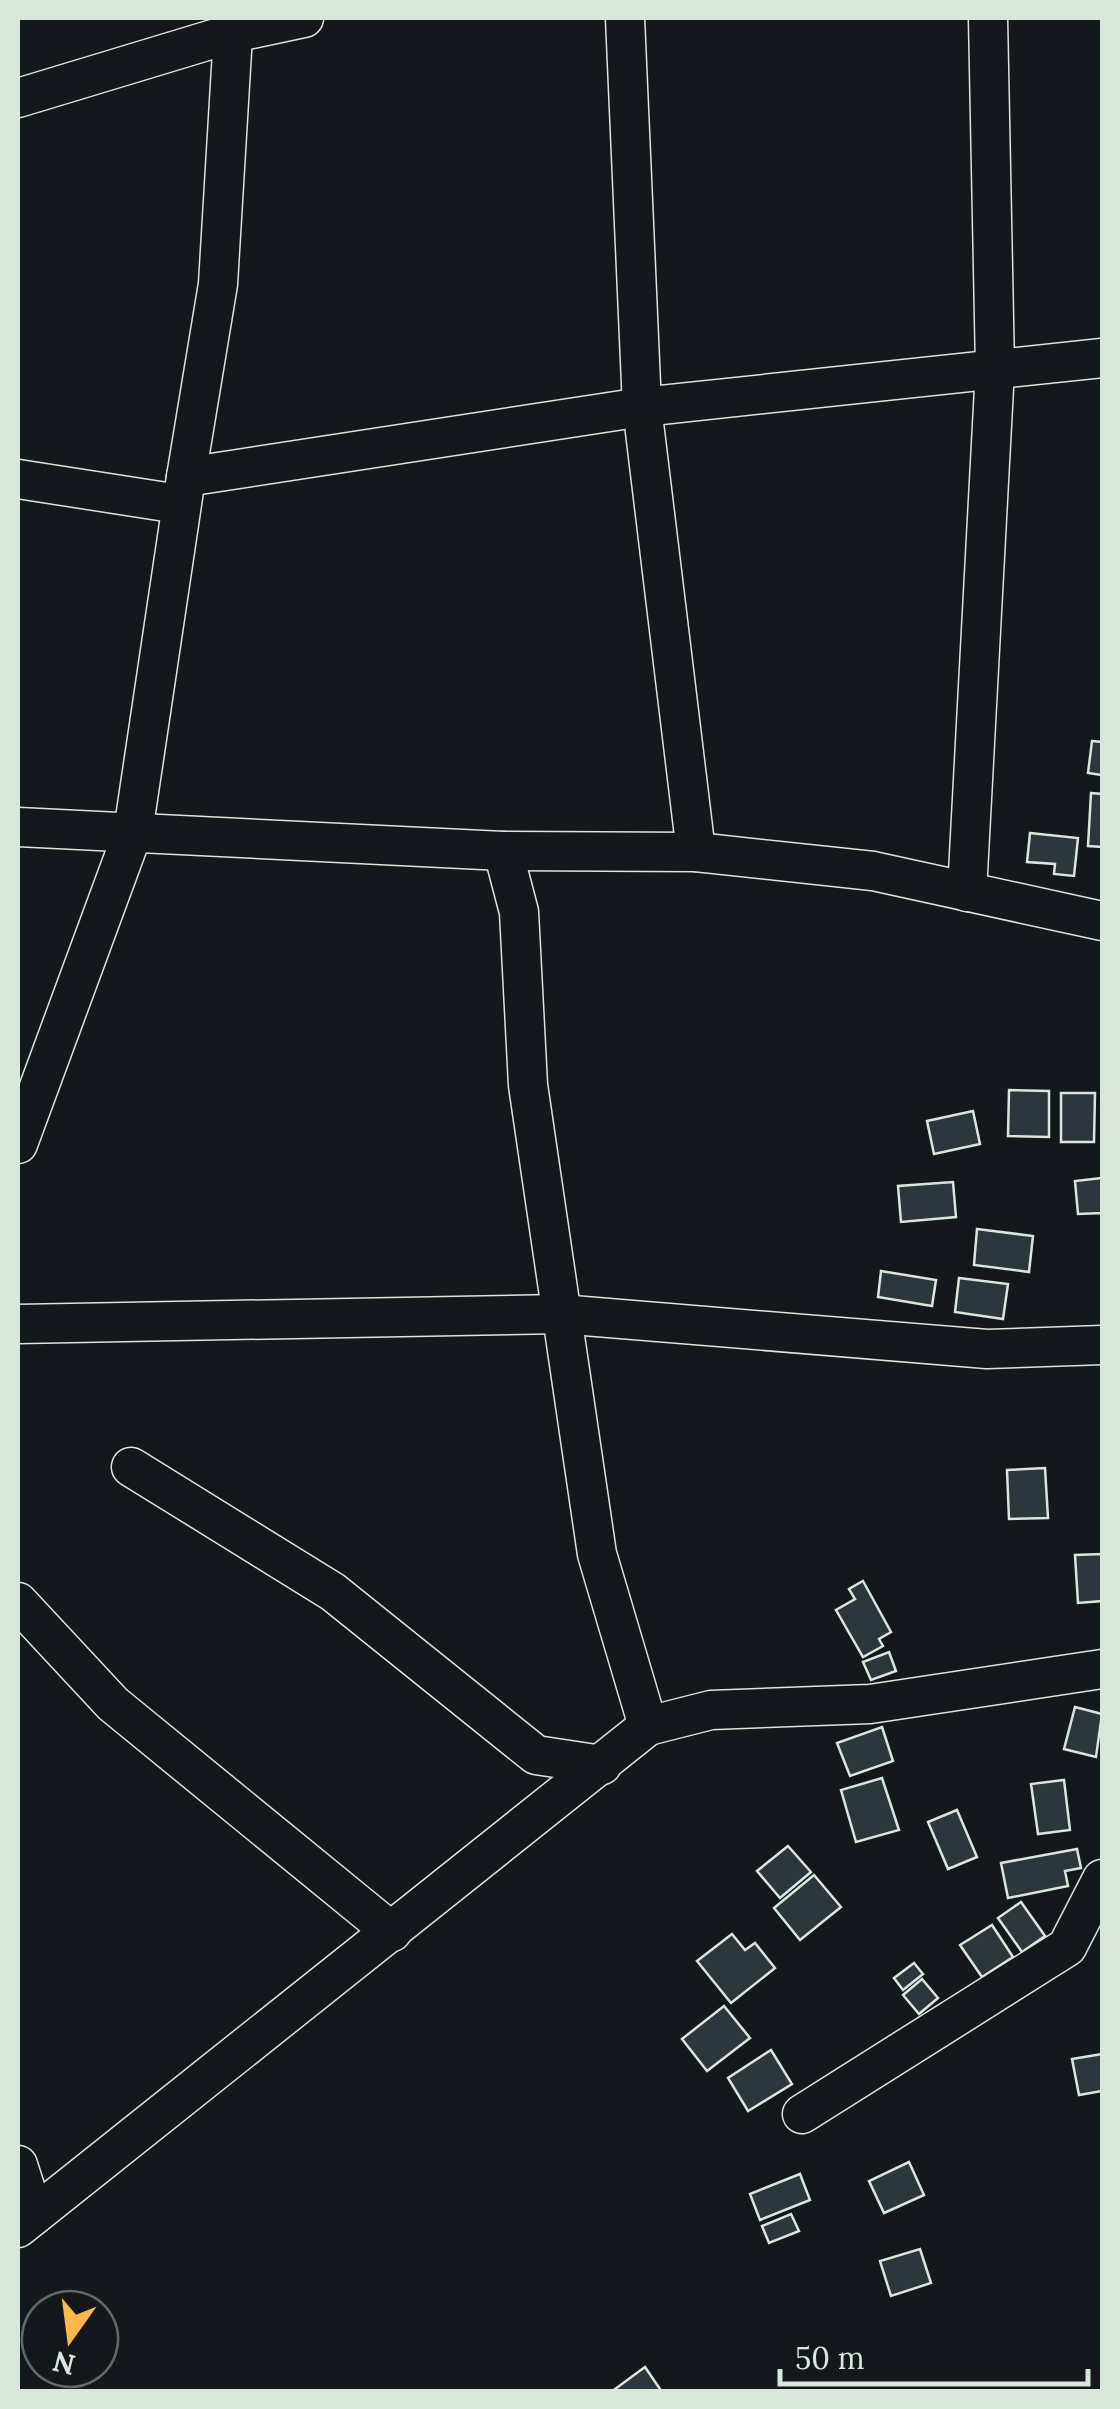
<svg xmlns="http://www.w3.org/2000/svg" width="1120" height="2409" font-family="Lora,serif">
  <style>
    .building { fill: #2c363c; stroke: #d8e6dc; stroke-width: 2.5 }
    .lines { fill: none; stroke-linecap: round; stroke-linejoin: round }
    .minor-casing { stroke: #d8e6dc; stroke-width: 41 }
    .minor { stroke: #14181c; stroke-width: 38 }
  </style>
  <rect width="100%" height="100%" fill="#14181c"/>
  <g class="building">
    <path d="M1092,741L1102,742V775L1088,773Z"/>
    <path d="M1091,793L1102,794V847L1088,846Z"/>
    <path d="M1030,833L1078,838L1074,876L1054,874L1055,864L1027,862Z"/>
    <path d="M1009,1090L1049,1091V1137L1008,1136Z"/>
    <path d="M1061,1093H1095L1094,1142H1061Z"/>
    <path d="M973,1111L980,1144L934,1154L927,1121Z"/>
    <path d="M1102,1178V1213L1078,1214L1075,1181Z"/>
    <path d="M953,1182L956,1217L901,1222L898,1186Z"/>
    <path d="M977,1229L1033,1236L1029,1272L974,1265Z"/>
    <path d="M881,1271L936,1280L932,1306L878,1297Z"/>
    <path d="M959,1278L1008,1284L1003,1319L955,1312Z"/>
    <path d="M1045,1468L1048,1518L1009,1519L1007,1470Z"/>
    <path d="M1102,1554V1601L1078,1603L1075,1555Z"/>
    <path d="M863,1581L891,1632L879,1639L883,1646L863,1657L836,1610L855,1599L849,1589Z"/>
    <path d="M889,1652L896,1671L871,1680L863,1662Z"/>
    <path d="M1075,1707L1102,1714L1096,1757L1064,1749Z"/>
    <path d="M882,1727L893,1761L850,1776L837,1743Z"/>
    <path d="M882,1778L899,1830L856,1842L841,1790Z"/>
    <path d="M1064,1780L1070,1830L1038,1834L1031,1784Z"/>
    <path d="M957,1810L977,1857L948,1869L928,1822Z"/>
    <path d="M788,1846L811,1872L780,1898L757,1871Z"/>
    <path d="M1077,1849L1081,1868L1065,1871L1068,1886L1008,1898L1001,1863Z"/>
    <path d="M814,1875L841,1907L800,1940L774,1908Z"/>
    <path d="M1021,1902L1045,1936L1022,1952L998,1918Z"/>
    <path d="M992,1925L1013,1957L982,1977L960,1945Z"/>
    <path d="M732,1934L745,1950L755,1943L775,1968L731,2003L697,1961Z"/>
    <path d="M914,1963L923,1974L903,1990L894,1978Z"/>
    <path d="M922,1979L938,1998L919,2014L903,1995Z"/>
    <path d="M724,2006L750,2038L707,2071L682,2039Z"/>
    <path d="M771,2050L792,2084L748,2111L728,2078Z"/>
    <path d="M1102,2054V2091L1079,2095L1072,2059Z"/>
    <path d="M909,2162L924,2195L884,2213L869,2181Z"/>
    <path d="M800,2174L810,2200L760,2220L750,2194Z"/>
    <path d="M791,2214L799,2231L769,2243L762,2226Z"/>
    <path d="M920,2249L931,2283L891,2296L880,2261Z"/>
    <path d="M645,2367L662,2392H611Z"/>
  </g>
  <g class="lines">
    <g class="minor-casing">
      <g id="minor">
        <path d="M625,18L642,407L696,852"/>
        <path d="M18,98L233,33L304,18"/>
        <path d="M186,477L218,284L234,18"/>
        <path d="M18,479L179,504"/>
        <path d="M18,827L503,851L696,852L873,871L1102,921"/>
        <path d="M967,892L995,369L988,18"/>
        <path d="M18,1144L133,832L186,477L642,407L1102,358"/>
        <path d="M18,1324L560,1314L987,1349L1102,1345"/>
        <path d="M131,1467L333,1592L536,1755L602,1765"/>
        <path d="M18,1602L113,1704L392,1932"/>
        <path d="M648,1726L711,1710L870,1704L1102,1669"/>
        <path d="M802,2114L1067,1947L1102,1879"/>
        <path d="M18,2165L34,2215"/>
        <path d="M18,2228L648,1726L597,1554L528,1085L519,912L503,851"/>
      </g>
    </g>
    <use href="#minor" class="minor"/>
  </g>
  <rect width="1120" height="2409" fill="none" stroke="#d8e6dc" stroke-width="40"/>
  <g transform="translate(70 2339) rotate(194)"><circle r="48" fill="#14181c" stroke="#626a69" stroke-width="2.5"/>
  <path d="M0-8L18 38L0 25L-18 38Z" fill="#ffb74d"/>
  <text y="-15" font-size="28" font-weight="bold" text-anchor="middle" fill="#d8e6dc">N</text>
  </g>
  <path d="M780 2369v15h308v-15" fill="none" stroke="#d8e6dc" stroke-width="5"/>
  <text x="795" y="2369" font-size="30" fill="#d8e6dc" stroke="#14181c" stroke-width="8" paint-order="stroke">50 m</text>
</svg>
